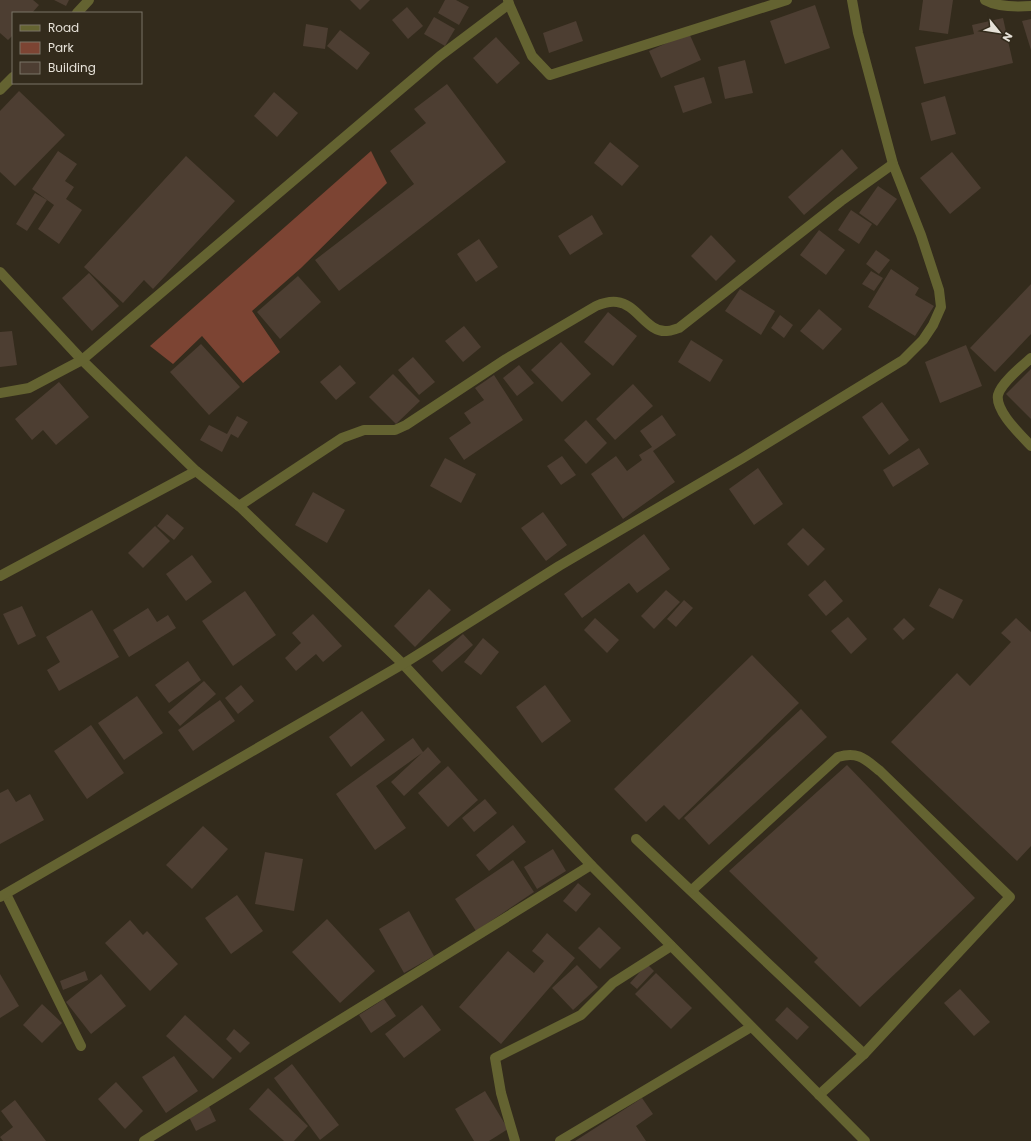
<svg xmlns="http://www.w3.org/2000/svg" width="1031" height="1141" font-family="Poppins,sans-serif">
  <style>
    .park { fill: #7c4433 }
    .building { fill: #4d3e32 }
    .lines { fill: none; stroke-linecap: round; stroke-linejoin: round }
    .lane { stroke: #646331; stroke-width: 10 }
    .street { stroke: #646331; stroke-width: 10 }
  </style>
  <rect width="100%" height="100%" fill="#332b1c"/>
  <path class="park" d="M371,151L387,183L301,268L252,311L280,352L243,383L202,336L173,364L150,346Z"/>
  <g class="building">
    <path d="M0,0H33L39,5L32,13H13V35L8,40L0,33Z"/>
    <path d="M54,0H69L66,6Z"/>
    <path d="M350,0H370L360,10Z"/>
    <path d="M445,0H456L469,7L459,25L438,13Z"/>
    <path d="M923,0H953L948,34L919,30Z"/>
    <path d="M815,5L830,48L785,64L770,21Z"/>
    <path d="M407,7L423,26L408,39L392,20Z"/>
    <path d="M434,17L455,29L445,46L424,34Z"/>
    <path d="M1003,18L1013,63L924,84L915,47L974,34L972,25Z"/>
    <path d="M1031,19V50L1022,21Z"/>
    <path d="M576,21L583,41L549,53L543,33Z"/>
    <path d="M306,24L328,28L325,49L303,46Z"/>
    <path d="M340,30L370,53L357,70L327,46Z"/>
    <path d="M689,33L701,60L661,78L649,51Z"/>
    <path d="M496,37L520,63L497,84L473,58Z"/>
    <path d="M745,60L753,93L725,99L718,67Z"/>
    <path d="M704,77L712,103L683,113L674,86Z"/>
    <path d="M447,84L506,162L339,291L315,260L414,184L390,151L426,123L414,109Z"/>
    <path d="M19,91L65,135L15,186L0,172V111Z"/>
    <path d="M274,92L298,113L277,137L254,116Z"/>
    <path d="M945,96L956,134L931,141L921,103Z"/>
    <path d="M610,142L639,166L622,186L594,163Z"/>
    <path d="M842,149L858,168L804,215L788,197Z"/>
    <path d="M58,151L77,164L65,181L74,187L66,199L82,210L59,244L38,229L54,205L32,189Z"/>
    <path d="M952,152L981,188L950,214L920,178Z"/>
    <path d="M186,156L235,201L153,289L144,280L123,303L84,267Z"/>
    <path d="M878,186L897,199L877,226L859,213Z"/>
    <path d="M35,193L47,200L27,231L16,224Z"/>
    <path d="M851,210L872,224L859,244L838,230Z"/>
    <path d="M592,215L603,234L570,255L558,236Z"/>
    <path d="M819,230L845,250L826,275L800,255Z"/>
    <path d="M711,235L736,261L716,281L691,256Z"/>
    <path d="M479,239L498,267L476,282L457,254Z"/>
    <path d="M876,250L890,260L879,274L866,264Z"/>
    <path d="M891,269L919,288L915,295L934,306L915,336L868,307Z"/>
    <path d="M871,271L883,278L874,291L862,284Z"/>
    <path d="M89,273L119,306L92,331L62,298Z"/>
    <path d="M298,276L321,302L280,339L257,312Z"/>
    <path d="M1031,284V334L995,372L970,348Z"/>
    <path d="M740,289L775,311L761,335L725,311Z"/>
    <path d="M819,309L842,329L823,350L800,331Z"/>
    <path d="M608,312L637,336L613,366L584,342Z"/>
    <path d="M780,315L793,325L784,338L771,328Z"/>
    <path d="M464,326L481,347L463,362L445,341Z"/>
    <path d="M12,331L17,365L0,367V332Z"/>
    <path d="M691,340L723,360L710,382L678,362Z"/>
    <path d="M561,342L591,374L562,402L531,370Z"/>
    <path d="M201,344L240,387L209,415L170,372Z"/>
    <path d="M966,345L982,386L940,403L925,362Z"/>
    <path d="M413,357L435,382L419,395L398,370Z"/>
    <path d="M340,365L356,383L336,400L320,382Z"/>
    <path d="M519,365L534,383L517,396L503,378Z"/>
    <path d="M1031,369V419L1006,394Z"/>
    <path d="M393,374L420,401L396,424L369,397Z"/>
    <path d="M494,375L523,420L464,460L449,438L471,423L464,413L484,400L475,388Z"/>
    <path d="M59,382L89,417L56,445L43,430L32,440L15,419Z"/>
    <path d="M633,384L653,406L615,440L596,419Z"/>
    <path d="M882,402L909,440L889,455L862,417Z"/>
    <path d="M662,415L676,435L653,451L675,482L623,519L591,474L616,456L627,471L642,460L639,455L652,447L640,431Z"/>
    <path d="M237,416L248,422L238,438L231,434L222,452L200,440L209,425L227,434Z"/>
    <path d="M586,420L607,443L586,464L564,440Z"/>
    <path d="M919,448L929,464L893,487L883,470Z"/>
    <path d="M562,456L576,475L561,485L547,466Z"/>
    <path d="M445,458L476,474L461,503L430,486Z"/>
    <path d="M758,468L783,504L754,525L729,489Z"/>
    <path d="M313,492L345,510L327,543L295,525Z"/>
    <path d="M543,512L567,545L546,561L521,528Z"/>
    <path d="M167,514L184,528L174,540L157,526Z"/>
    <path d="M155,526L170,541L143,568L128,553Z"/>
    <path d="M803,528L825,549L808,566L787,544Z"/>
    <path d="M644,534L670,569L637,593L629,583L582,618L564,594Z"/>
    <path d="M192,555L212,582L186,601L166,574Z"/>
    <path d="M825,580L843,601L826,616L808,595Z"/>
    <path d="M939,588L963,600L953,619L929,606Z"/>
    <path d="M429,589L451,610L415,647L394,626Z"/>
    <path d="M666,590L680,602L654,629L641,616Z"/>
    <path d="M245,591L276,635L233,666L202,621Z"/>
    <path d="M684,600L693,608L676,627L667,619Z"/>
    <path d="M22,606L36,636L18,645L3,614Z"/>
    <path d="M148,608L157,622L168,615L176,628L129,657L113,630Z"/>
    <path d="M92,610L119,657L59,691L47,670L60,662L46,637Z"/>
    <path d="M313,614L342,646L323,662L316,654L296,671L285,658L301,643L292,633Z"/>
    <path d="M848,617L867,639L851,654L831,631Z"/>
    <path d="M595,618L619,640L607,653L584,630Z"/>
    <path d="M904,618L915,629L903,640L893,629Z"/>
    <path d="M1016,618L1031,632V846L1017,861L891,742L957,673L970,686L1011,642L1001,633Z"/>
    <path d="M463,634L473,645L442,672L432,661Z"/>
    <path d="M483,638L499,652L481,675L464,662Z"/>
    <path d="M752,655L799,703L679,820L664,805L646,822L614,789Z"/>
    <path d="M188,661L201,680L169,703L155,685Z"/>
    <path d="M204,681L216,694L180,726L168,712Z"/>
    <path d="M241,685L254,701L238,714L225,698Z"/>
    <path d="M545,685L571,721L542,743L516,707Z"/>
    <path d="M137,696L163,733L124,760L98,723Z"/>
    <path d="M220,700L235,721L193,751L178,730Z"/>
    <path d="M801,709L827,737L709,845L684,818Z"/>
    <path d="M362,711L385,740L351,767L329,737Z"/>
    <path d="M91,725L124,773L87,799L54,751Z"/>
    <path d="M413,738L423,752L428,747L441,762L404,796L391,782L422,753L376,786L406,828L375,850L336,794Z"/>
    <path d="M847,765L975,898L860,1007L814,962L818,958L729,871Z"/>
    <path d="M448,766L478,800L448,827L418,793Z"/>
    <path d="M8,789L16,802L30,794L44,820L0,844V793Z"/>
    <path d="M485,799L497,813L474,832L462,818Z"/>
    <path d="M513,825L526,842L489,871L476,855Z"/>
    <path d="M203,826L228,849L192,889L166,865Z"/>
    <path d="M553,849L566,871L537,889L524,867Z"/>
    <path d="M265,852L303,859L294,911L255,904Z"/>
    <path d="M513,860L534,892L476,931L455,899Z"/>
    <path d="M578,883L591,894L576,912L563,901Z"/>
    <path d="M237,895L263,931L231,954L205,918Z"/>
    <path d="M409,911L434,956L404,973L379,929Z"/>
    <path d="M327,919L375,971L340,1003L292,952Z"/>
    <path d="M130,920L143,935L147,931L178,964L150,991L105,943Z"/>
    <path d="M599,927L621,948L600,969L578,948Z"/>
    <path d="M547,933L575,958L501,1044L459,1007L508,951L534,973L544,961L532,951Z"/>
    <path d="M647,964L654,971L637,989L630,983Z"/>
    <path d="M577,965L598,987L573,1010L552,988Z"/>
    <path d="M85,971L88,980L63,990L60,981Z"/>
    <path d="M656,973L692,1008L671,1029L635,994Z"/>
    <path d="M0,974L19,1006L0,1018Z"/>
    <path d="M101,974L126,1006L91,1034L66,1002Z"/>
    <path d="M960,989L990,1022L974,1036L944,1003Z"/>
    <path d="M384,999L396,1016L371,1033L359,1015Z"/>
    <path d="M42,1004L62,1023L42,1043L23,1025Z"/>
    <path d="M422,1005L441,1030L404,1058L385,1034Z"/>
    <path d="M787,1007L809,1027L797,1040L775,1020Z"/>
    <path d="M185,1015L232,1058L213,1079L166,1036Z"/>
    <path d="M234,1029L250,1043L240,1053L226,1039Z"/>
    <path d="M174,1056L198,1091L166,1113L142,1077Z"/>
    <path d="M292,1064L339,1125L320,1140L274,1078Z"/>
    <path d="M116,1082L143,1111L125,1129L98,1099Z"/>
    <path d="M268,1088L308,1126L294,1141H284L249,1109Z"/>
    <path d="M485,1091L508,1129L489,1141H474L455,1109Z"/>
    <path d="M642,1098L653,1114L636,1126L646,1141H575Z"/>
    <path d="M15,1100L46,1141H3L0,1137L13,1127L1,1111Z"/>
    <path d="M209,1106L216,1121L196,1131L189,1117Z"/>
  </g>
  <g class="lines">
    <g class="lane">
      <path d="M1031,358C1022,366 1001,383 998,395C995,411 1021,435 1031,446"/>
      <path d="M636,839L864,1054"/>
      <path d="M692,890L838,757C858,751 865,759 880,771L1010,897L864,1054L819,1095"/>
    </g>
    <g class="street">
      <path d="M508,0L509,4L532,56L550,75L787,0"/>
      <path d="M852,0L858,33L893,164"/>
      <path d="M985,0C998,7 1017,7 1031,6"/>
      <path d="M77,13L89,0"/>
      <path d="M0,90L13,77"/>
      <path d="M0,272L82,360L196,471L239,506L403,664L591,865L865,1141"/>
      <path d="M0,393L29,388L82,360L440,56L509,4"/>
      <path d="M0,576L196,471"/>
      <path d="M6,894L81,1046"/>
      <path d="M0,897L403,664L559,566L743,458L903,360L923,340L933,325L941,307L939,290L921,235L893,164L841,201L679,328C675,329 671,331 667,331C647,333 637,304 617,302C610,301 603,303 596,306L506,359L406,425L395,430H364L342,438L239,506"/>
      <path d="M144,1141L591,865"/>
      <path d="M515,1141L501,1093L495,1058L581,1015L613,983L671,946"/>
      <path d="M560,1141L751,1027"/>
    </g>
  </g>
  <rect x="12" y="12" width="130" height="72" fill="#332b1c" stroke="#7b7467"/>
  <rect x="20" y="25" width="20" height="6" fill="#646331" stroke="#7b7467"/>
  <text x="48" y="32" font-size="12" fill="#e6e1d8">Road</text>
  <rect x="20" y="42" width="20" height="12" fill="#7c4433" stroke="#7b7467"/>
  <text x="48" y="52" font-size="12" fill="#e6e1d8">Park</text>
  <rect x="20" y="62" width="20" height="12" fill="#4d3e32" stroke="#7b7467"/>
  <text x="48" y="72" font-size="12" fill="#e6e1d8">Building</text>
  <g transform="translate(999 32) rotate(120)" stroke="#332b1c" stroke-width="3" paint-order="stroke">
  <path d="M0-3L7 15L0 10L-7 15Z" fill="#e6e1d8"/>
  <text y="-6" font-size="11" font-weight="bold" text-anchor="middle" fill="#e6e1d8">N</text>
  </g>
</svg>
